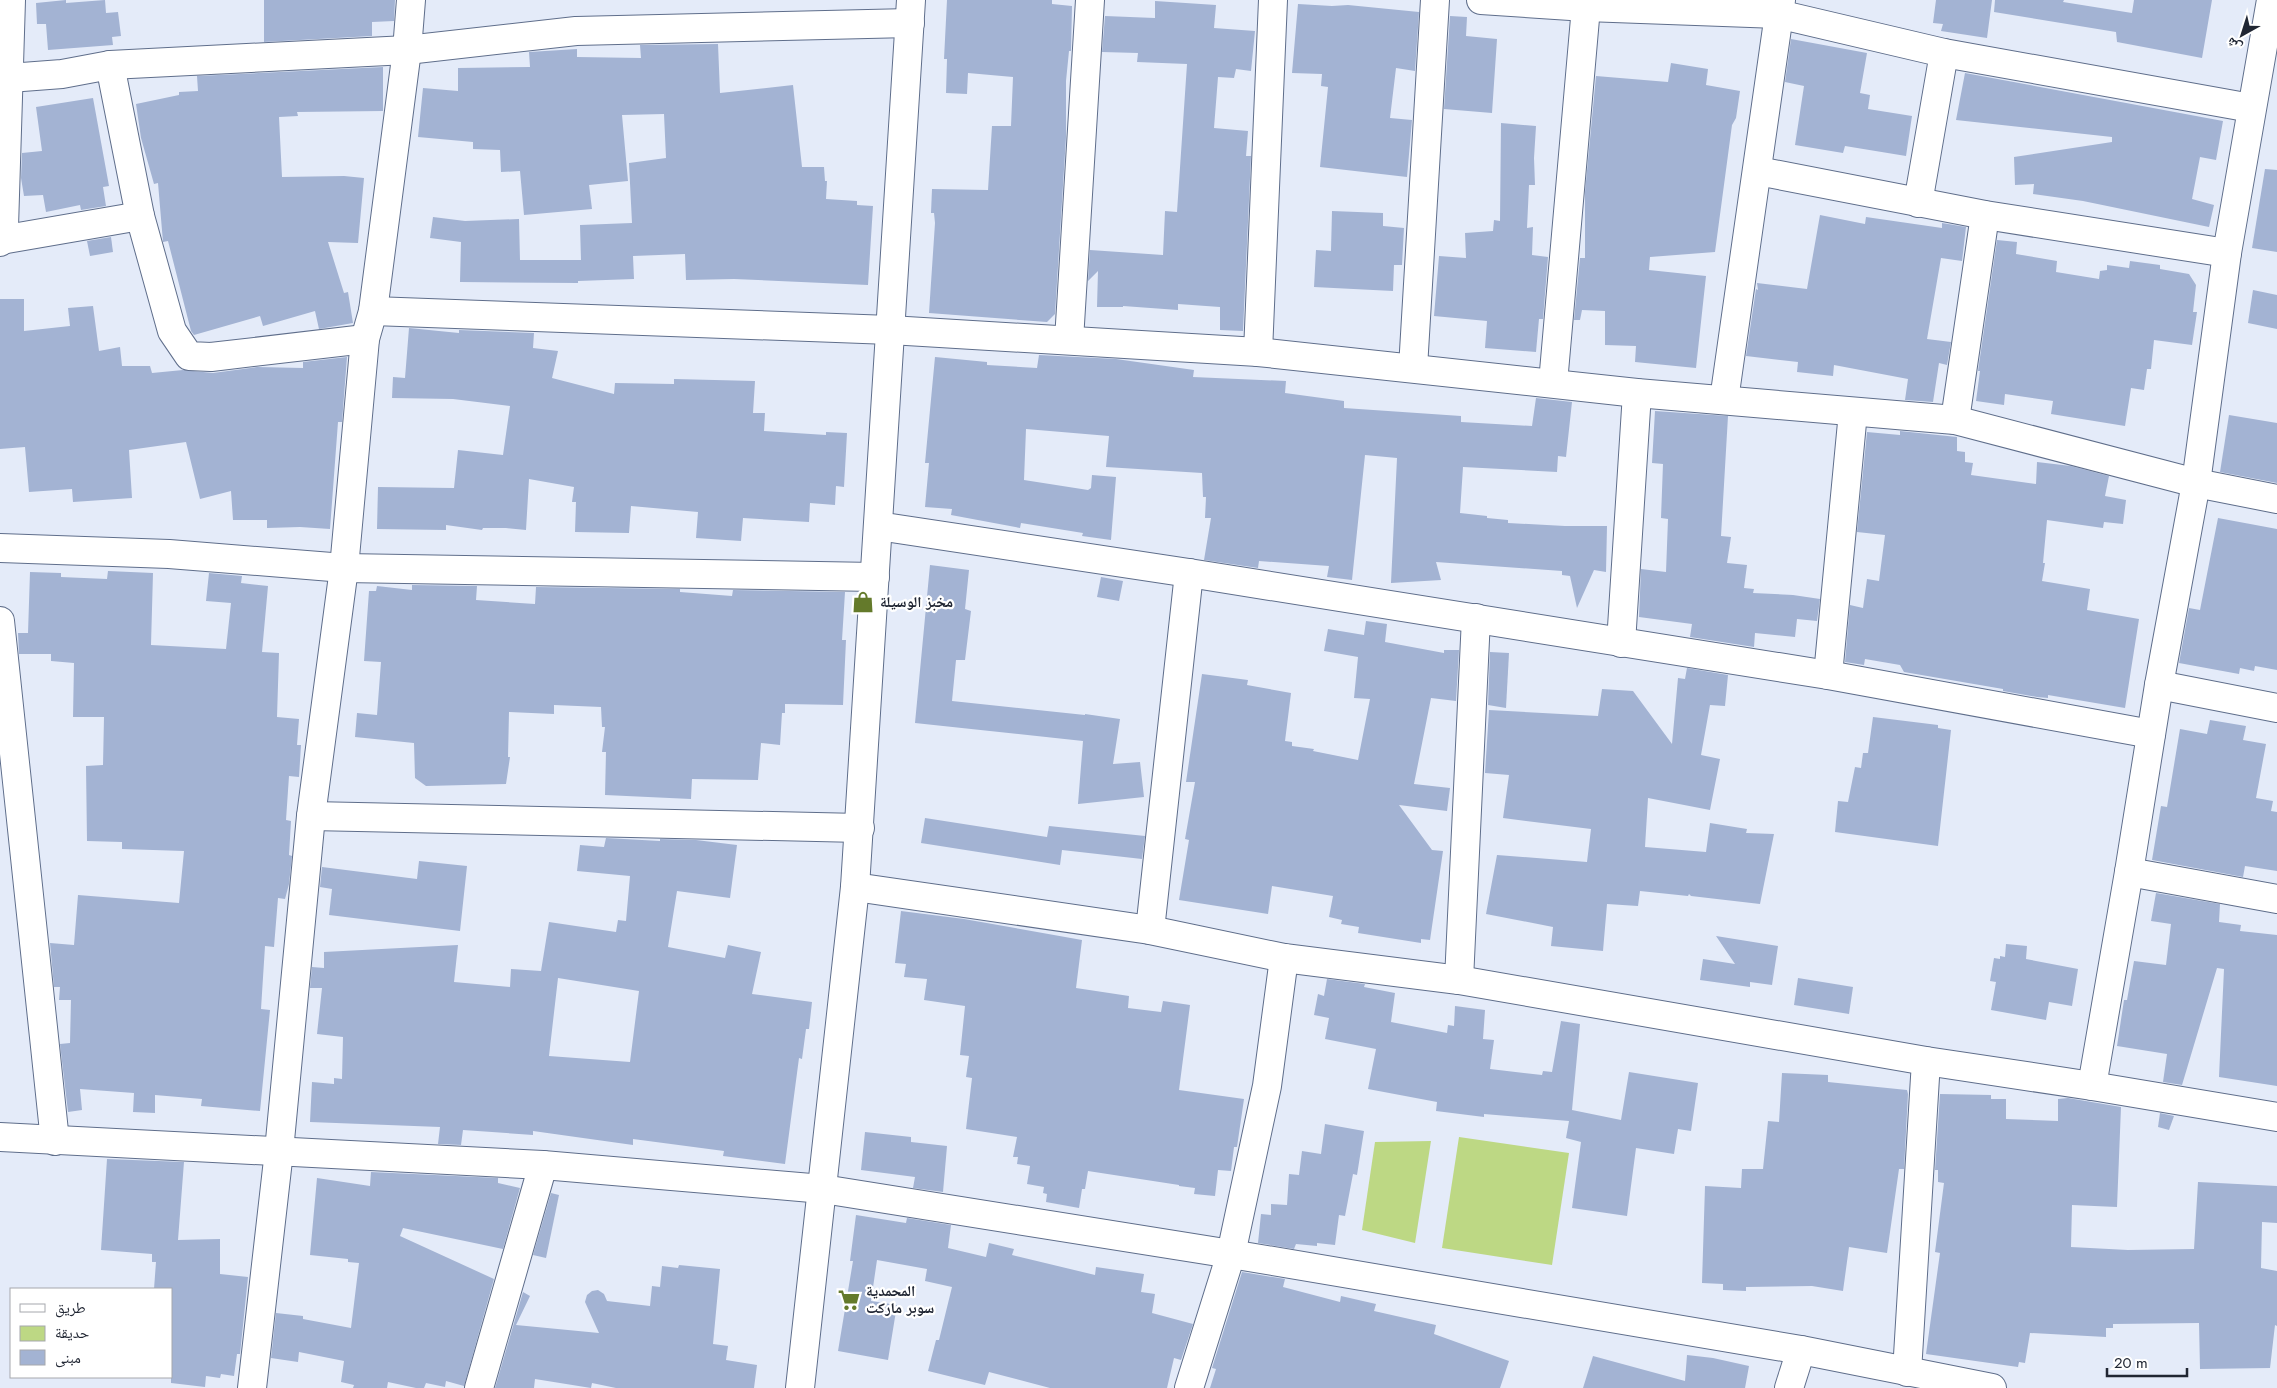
<svg xmlns="http://www.w3.org/2000/svg" width="2277" height="1388" font-family="Jost,'Noto Naskh Arabic',sans-serif">
  <style>
    .green { fill: #bdd884 }
    .building { fill: #a3b3d3; fill-rule: evenodd }
    .lines { fill: none; stroke-linecap: round; stroke-linejoin: round }
    .minor-casing { stroke: #5f6e8b; stroke-width: 30 }
    .tertiary-casing { stroke: #5f6e8b; stroke-width: 30 }
    .minor { stroke: #fff; stroke-width: 28 }
    .tertiary { stroke: #fff; stroke-width: 28 }
    .labels { text-anchor: middle; dominant-baseline: central; stroke-width: 4.5; stroke-linejoin: round; paint-order: stroke }
    .poi-label { font-size: 15px; font-weight: bold; fill: #202633; stroke: #fff; text-anchor: start }
  </style>
  <rect width="100%" height="100%" fill="#e4ebf9"/>
  <g class="green">
    <path d="M1459,1137L1569,1153L1552,1265L1442,1248Z"/>
    <path d="M1431,1141L1415,1243L1362,1230L1375,1142Z"/>
  </g>
  <g class="building">
    <path d="M66,0V3L105,0L106,13L118,12L121,36L112,37L113,45L48,50L46,24H37L36,3Z"/>
    <path d="M264,0H395L394,21L372,22V36L264,42Z"/>
    <path d="M947,0H1052V4L1072,6L1071,51H1069L1066,81V137L1055,314L1047,322L929,313L935,223L934,213H931L932,189L988,190L992,126H1011L1013,77L968,73L967,94L946,93L947,59H944Z"/>
    <path d="M1936,0H1992L1987,38L1941,31L1943,24L1933,23Z"/>
    <path d="M1995,0H2064L2063,2L2132,13L2134,0H2212L2202,58L2117,42L2116,32L1994,12Z"/>
    <path d="M1155,1L1216,5L1214,28L1255,31L1251,71L1236,69L1234,78L1218,77L1214,128L1248,131L1246,156H1251L1243,331L1220,330V307L1178,304V310L1123,306V307H1097L1098,271L1088,281L1090,250L1163,255L1165,211L1177,212L1187,64L1137,62L1138,53L1102,52L1105,16L1155,18Z"/>
    <path d="M1298,4L1332,6L1348,5L1419,12L1415,71L1396,68L1390,118L1412,120L1407,177L1320,167L1328,87L1321,86L1322,74L1292,73Z"/>
    <path d="M1450,16L1467,17L1466,36L1497,39L1492,113L1444,109Z"/>
    <path d="M1791,39L1867,53L1860,93L1870,95L1868,109L1912,116L1906,156L1845,146L1843,153L1795,145L1804,86L1785,82Z"/>
    <path d="M718,44L720,93L793,85L802,167H824L825,181H827L826,199L857,201V205L873,206L868,285L734,279L686,280L685,254L633,256L634,279L578,281V283L460,282L461,242L430,238L433,217L465,221L519,219L520,260H581L580,225L632,223L629,163L666,158L664,114L622,115L628,181L589,185L592,209L524,215L520,171L501,172L500,150L473,149V142L418,137L423,88L458,91V68L530,67L529,52L577,49V57L641,58L640,45Z"/>
    <path d="M1671,63L1708,69L1706,85L1740,91L1736,118L1732,125L1715,252L1650,257L1649,270L1706,276L1696,368L1635,362L1636,346L1605,345V311L1582,310L1580,320H1574L1580,258H1585V192L1596,76L1668,82Z"/>
    <path d="M383,67V111L297,112L298,116L279,117L282,177L344,176L364,178L358,243L328,242L344,293L348,292L353,323L319,329L315,311L263,326L260,316L194,335L191,331L168,241L163,242L158,183L154,184L141,138L136,104L179,95V92L198,91L197,76Z"/>
    <path d="M1965,73L2223,121L2216,160L2200,157L2192,199L2214,205L2209,227L2083,201L2033,194L2034,184L2015,185L2014,157L2112,142V137L1956,120Z"/>
    <path d="M93,98L109,186L103,187L106,206L81,210L80,205L46,212L43,195L24,196L21,178L22,153L42,151L36,107Z"/>
    <path d="M1501,123L1536,126L1534,158L1535,185H1529L1527,228L1533,227L1532,255L1548,257L1543,319H1539L1536,352L1485,348L1487,321L1434,316L1439,256L1466,258L1465,233L1493,231L1494,220L1500,221Z"/>
    <path d="M2265,169L2277,170V252L2252,248Z"/>
    <path d="M1332,211L1383,213V226L1404,228L1402,265H1394L1393,291L1314,287L1316,250L1331,251Z"/>
    <path d="M1820,215L1865,224L1866,217L1942,228V223L1966,227L1962,261L1941,258L1927,339L1951,342L1947,365L1939,363L1933,402L1905,400L1908,379L1834,365L1833,376L1797,372L1798,362L1746,356L1756,289L1758,290L1757,283L1807,289Z"/>
    <path d="M111,237L113,252L90,256L87,241Z"/>
    <path d="M1997,240L2017,242L2016,254L2057,261L2056,272L2099,279L2100,271L2107,270V265L2129,268L2130,261L2160,265V269L2189,274L2196,285L2193,312H2197L2192,345L2154,340L2151,369H2147L2144,390L2131,388L2125,426L2051,414L2053,401L2005,394L2004,405L1976,401L1980,371H1978Z"/>
    <path d="M2253,290L2277,295V329L2248,323Z"/>
    <path d="M0,299H24V331L70,326L68,308L93,306L99,351L120,347L122,366H150L152,373L183,370L213,373L257,367L303,368V362L347,357L342,422H338L330,529L300,527L267,528V520H233L231,491L200,499L186,442L129,450L132,498L73,502L72,489L29,492L25,447L0,449Z"/>
    <path d="M409,328L459,333V330L534,333L533,348L558,351L552,378L614,394L615,383L674,384V379L755,381L753,413H765L764,431L826,435V432L847,433L844,487L836,486L835,505L810,503L809,522L743,518L741,541L696,538L698,512L631,506L629,533L575,532L576,502H572L574,487L529,479L526,530L506,528H483L482,530L446,525V530L377,529L378,487L454,488L458,450L503,455L510,406L453,399L392,398L393,377L405,378Z"/>
    <path d="M1039,355L1116,359L1194,370L1193,377L1286,381L1285,393L1344,401V408L1461,416V422L1532,426L1536,398L1572,402L1566,457L1558,456L1557,472L1463,467L1460,513L1487,516V518L1508,520V523L1565,526H1607L1606,572L1594,570L1577,608L1570,576L1562,575V571L1436,562L1441,580L1391,583L1397,458L1365,455L1352,580L1327,577L1329,566L1259,561L1258,568L1204,560L1211,518H1205L1206,497H1203L1202,473L1106,467L1109,436L1026,429L1024,480L1088,490L1091,488L1092,475L1116,477L1111,540L1082,536L1083,533L1021,523L1020,528L951,515L952,509L925,507L929,463H925L935,357L987,362V365L1037,368Z"/>
    <path d="M1655,411L1728,416L1721,536L1731,537L1727,563L1747,565L1744,588L1754,589L1753,593L1793,595L1820,599L1817,621L1797,619L1795,637L1755,633L1754,647L1690,637L1692,624L1639,617L1641,569L1666,572L1668,519L1661,518L1663,464L1652,463Z"/>
    <path d="M2229,415L2277,423V483L2220,472Z"/>
    <path d="M1900,431L1957,437V451L1965,452V462L1973,463L1971,475L2036,484L2037,462L2071,466L2109,476L2105,496L2126,500L2123,524L2104,522L2103,528L2047,520L2043,563H2045L2042,581L2090,589L2087,610L2139,619L2125,708L2048,695V698L2037,697L2003,691V689L1904,672L1900,665L1865,659L1864,665L1845,662L1850,605L1863,608L1867,579L1879,581L1885,535L1857,532L1867,432L1900,435Z"/>
    <path d="M2218,518L2277,529V670L2255,666L2254,671L2240,668L2239,674L2179,663L2189,608L2200,610Z"/>
    <path d="M930,565L969,570L965,609L971,611L965,660H956L952,701L1085,715V714L1120,719L1113,764L1140,762L1144,797L1078,804L1083,741L915,723Z"/>
    <path d="M108,571L153,573L151,645L226,649L231,603L206,601L209,573L242,576L241,583L268,586L262,652L279,653L277,717L299,719L297,745H301L299,777L289,776L286,820L291,821L289,855L292,856L289,884L285,899L278,898L274,947L265,946L261,1009L270,1010L260,1111L201,1106L202,1099L155,1095V1113L133,1112L134,1093L80,1089L82,1110L68,1112L60,1044L70,1043L71,1000H59L60,987H54L50,943L74,945L78,895L179,903L184,851L122,849V842L87,841L86,766L103,765L104,717H73L74,663L51,661V654H19L18,633H28L30,572L61,573V577L107,579Z"/>
    <path d="M1101,577L1123,581L1119,601L1097,597Z"/>
    <path d="M412,585L477,586L476,600L535,604L536,587L680,589V592L732,596L733,590L845,592L842,640H846L843,705L785,704V713H782L780,745L761,743L758,780L692,779L691,799L605,795L606,752H602L605,727H602L601,707L554,705V714L509,712L508,757H510L506,784L426,786L415,778L414,743L355,737L357,713L377,715L381,662L364,661L369,591H376L377,586L412,590Z"/>
    <path d="M1366,621L1387,624L1385,642L1444,653V650H1459L1456,701L1431,698L1414,784L1450,788L1447,811L1399,805L1432,850L1443,851L1430,940L1421,939V943L1358,933L1359,927L1341,924L1342,920L1329,917L1333,896L1272,886L1268,914L1179,900L1189,840L1185,839L1195,782H1186L1202,674L1248,680L1247,685L1291,693L1285,741L1292,742V746L1314,749L1313,751L1358,760L1370,699L1354,698L1358,657L1324,651L1328,629L1364,635Z"/>
    <path d="M1490,652L1509,653L1506,708L1488,705Z"/>
    <path d="M1687,668L1728,675L1725,706L1710,705L1701,755L1720,759L1710,810L1648,798L1645,847L1706,852L1710,823L1747,829L1746,833L1774,834L1760,904L1691,896L1689,894L1688,896L1640,891L1638,906L1607,904L1603,951L1551,946L1553,927L1486,914L1497,855L1587,862L1591,829L1503,818L1509,775L1485,773L1489,710L1598,716L1602,689L1633,691L1672,744L1678,678L1685,679Z"/>
    <path d="M1873,717L1938,725V728L1951,730L1938,846L1835,832L1838,801L1848,802L1855,767L1861,768L1863,753H1868Z"/>
    <path d="M2210,720L2246,726L2243,740L2266,744L2256,798L2273,801L2271,811L2277,812V871L2245,866L2243,877L2152,860L2161,806L2167,807L2180,729L2207,734Z"/>
    <path d="M925,818L1047,837L1049,826L1145,836L1142,859L1062,850L1060,865L921,843Z"/>
    <path d="M606,838L660,841V839L696,840L737,845L730,898L677,891L668,947L725,958L728,945L761,952L752,994L812,1002L809,1029H806L802,1059L799,1058L785,1164L723,1156L724,1151L633,1139V1145L533,1131V1135L463,1130L461,1145L438,1144L440,1127L310,1122L312,1082L334,1084V1078L342,1079L343,1037L317,1034L322,988H310L312,967L324,968V952L458,945L454,982L510,987L511,969L541,971L549,922L616,932L618,920L626,921L630,876L577,871L580,845L604,847ZM558,978L639,991L630,1062L549,1056Z"/>
    <path d="M419,861L467,866L460,931L329,915L332,889L320,887L322,867L417,879Z"/>
    <path d="M2156,893L2220,904L2219,922L2241,925L2240,931L2277,935V1086L2219,1077L2224,969L2217,968L2182,1085L2163,1082L2167,1054L2117,1046L2124,1000H2127L2134,961L2166,965L2171,924L2151,921Z"/>
    <path d="M901,911L964,919L1082,940L1076,988L1129,996L1128,1008L1161,1012L1163,1001L1190,1005L1179,1090L1244,1099L1237,1147H1234L1231,1171L1218,1170L1215,1196L1194,1194L1195,1188L1179,1186V1185L1088,1171L1085,1189H1082L1079,1208L1046,1202L1047,1194L1043,1193L1044,1187L1027,1184L1030,1166L1017,1164L1018,1157H1013L1017,1137L966,1129L972,1078L966,1077L969,1056L960,1055L965,1006L924,1000L927,979L904,977L906,964L895,963Z"/>
    <path d="M1716,936L1778,946L1772,985L1750,982V987L1700,980L1703,959L1735,964Z"/>
    <path d="M2006,944L2027,946L2026,959L2078,969L2072,1006L2049,1002L2046,1020L1991,1010L1996,982L1990,981L1994,958L2000,959V956L2005,957Z"/>
    <path d="M1798,978L1853,987L1849,1014L1794,1005Z"/>
    <path d="M1327,979L1365,984L1364,987L1395,993L1391,1022L1447,1033L1448,1025L1454,1026L1455,1006L1485,1010L1483,1039L1494,1040L1490,1069L1542,1075L1543,1071L1552,1072L1561,1021L1580,1024L1572,1110L1621,1120L1629,1072L1698,1083L1691,1131L1678,1129L1674,1154L1636,1148L1627,1216L1572,1208L1581,1142L1566,1138L1569,1121L1484,1114V1117L1436,1111L1437,1102L1368,1089L1376,1049L1325,1039L1329,1018L1314,1015L1318,994L1324,996Z"/>
    <path d="M1782,1073L1828,1075V1082L1907,1090L1908,1094L1904,1169H1899L1887,1253L1849,1247L1843,1291L1812,1286L1746,1287V1291L1723,1290V1284L1702,1283L1705,1186L1741,1188L1742,1169H1763L1768,1121L1779,1122Z"/>
    <path d="M1940,1094L1991,1095V1099H2006V1119L2058,1121V1099L2068,1098L2121,1107L2117,1207L2072,1205L2071,1247L2128,1250L2194,1249L2198,1182L2277,1186V1223L2262,1222L2261,1268L2277,1271V1326L2275,1325L2270,1368L2200,1369L2199,1323L2113,1324V1328H2106V1337L2030,1333L2025,1363L2019,1362L2018,1367L1926,1354L1940,1253L1935,1252L1944,1183L1938,1182V1170H1935Z"/>
    <path d="M2160,1113L2174,1116L2169,1130L2158,1127Z"/>
    <path d="M1325,1124L1364,1131L1357,1175L1353,1174L1345,1216L1339,1215L1335,1245L1317,1243V1246L1296,1244L1294,1249L1258,1243L1261,1214L1271,1215V1204L1287,1205L1289,1174L1299,1175L1302,1151L1321,1154Z"/>
    <path d="M865,1132L911,1137V1142L947,1146L943,1192L913,1188L915,1177L861,1170Z"/>
    <path d="M107,1159L184,1162L178,1240L220,1239V1274L248,1277L240,1354H237L234,1376L221,1374L220,1378L206,1376L205,1387L171,1383V1289H154L156,1262H152V1254L101,1250Z"/>
    <path d="M371,1172L498,1178V1183L520,1188L503,1249L403,1228L400,1236L494,1279L464,1386L446,1381L445,1387L426,1383L424,1388H416L388,1382L387,1388H353L354,1385L341,1382L344,1361L299,1352L298,1362L271,1358L276,1313L303,1316V1319L351,1328L359,1263L348,1262V1259L310,1255L317,1178L370,1186Z"/>
    <path d="M551,1193L559,1195L546,1258L533,1255Z"/>
    <path d="M856,1215L906,1223L907,1218L951,1225L948,1248L986,1257L989,1243L1014,1249L1012,1255L1095,1275L1096,1267L1144,1274L1141,1292L1155,1294L1152,1313L1193,1324L1181,1360L1174,1358L1167,1388H1050L989,1372L985,1385L928,1371L936,1340H939L952,1287L925,1281L927,1269L877,1260L871,1301L897,1305L888,1360L838,1351L853,1261H850Z"/>
    <path d="M679,1265L720,1269L713,1344L728,1346L726,1360L757,1365L754,1388H616L592,1383L591,1388L535,1379L534,1388H495L523,1292L530,1296L516,1325L599,1333L585,1302L587,1295L592,1291L598,1290L604,1294L607,1301L650,1306L652,1286L660,1287L662,1266L678,1268Z"/>
    <path d="M1242,1272L1285,1279L1283,1287L1340,1302L1341,1296L1376,1304L1374,1311L1436,1325L1434,1334L1509,1361L1500,1388H1210L1216,1369L1212,1368Z"/>
    <path d="M1687,1355L1713,1358L1749,1366L1745,1388H1583L1593,1356L1685,1381Z"/>
  </g>
  <g class="lines">
    <g class="minor-casing">
      <g id="minor">
        <path d="M1481,0L1586,7L1778,14L1944,53L2251,108"/>
        <path d="M110,65L140,216L172,331L189,356L211,357L365,339"/>
        <path d="M9,78L62,74L110,65L407,50L576,31L910,23"/>
        <path d="M1758,171L1985,215L2227,253"/>
        <path d="M1918,203L1944,53"/>
        <path d="M1,240L140,216"/>
        <path d="M0,242L4,227L11,0"/>
        <path d="M373,311L890,330L1258,352L1637,393L1955,420L2196,483L2277,499"/>
        <path d="M1069,340L1090,0"/>
        <path d="M1258,352L1273,0"/>
        <path d="M1413,368L1435,0"/>
        <path d="M1553,383L1586,7"/>
        <path d="M1724,400L1781,0"/>
        <path d="M1955,420L1985,215"/>
        <path d="M878,526L1189,573L1828,675L2151,734"/>
        <path d="M0,548L169,554L344,568L875,577"/>
        <path d="M0,621L55,1141"/>
        <path d="M1621,643L1637,393"/>
        <path d="M1828,675L1853,412"/>
        <path d="M2159,685L2277,708"/>
        <path d="M311,816L860,828"/>
        <path d="M2129,872L2277,899"/>
        <path d="M855,887L1150,930L1284,958L1459,980L1926,1061L2092,1086L2277,1117"/>
        <path d="M1150,930L1189,573"/>
        <path d="M1459,980L1476,618"/>
        <path d="M2092,1086L2129,872L2159,685L2196,483L2227,253L2271,0"/>
        <path d="M0,1137L543,1165L823,1189L1231,1254L1801,1350L1992,1388"/>
        <path d="M1907,1372L1926,1061"/>
        <path d="M252,1388L279,1151L311,816L344,568L365,339L373,311L407,50L411,0"/>
        <path d="M479,1388L543,1165"/>
        <path d="M1189,1388L1231,1254L1267,1086L1284,958"/>
        <path d="M1789,1388L1801,1350"/>
      </g>
    </g>
    <g class="tertiary-casing">
      <path id="tertiary" d="M800,1388L855,887L911,0"/>
    </g>
    <use href="#minor" class="minor"/>
    <use href="#tertiary" class="tertiary"/>
  </g>
  <defs>
    <g id="shop-bare" transform="scale(1.725)"><path d="M-5-2.5h2.3a2.7 3.5 0 0 1 5.4 0H5L5.5 6h-11ZM-1.5-2.5h3a1.5 2.3 0 0 0-3 0Z" fill="#647a2b" stroke="#fff" stroke-width="2.5" paint-order="stroke"/></g>
    <g id="supermarket-bare" transform="scale(1.725)"><path d="M-6-5.5h2.5l.6 2H6L4.5 2H-2.5L-4.4-4H-6ZM-1.5 3.2a1.3 1.3 0 1 0 .1 0ZM3 3.2a1.3 1.3 0 1 0 .1 0Z" fill="#647a2b" stroke="#fff" stroke-width="2.5" paint-order="stroke"/></g>
  </defs>
  <g fill-rule="evenodd">
    <use href="#shop-bare" x="863" y="602"/>
    <use href="#supermarket-bare" x="849" y="1300"/>
  </g>
  <g class="labels">
    <g class="poi-label">
      <text x="880" y="602">مخبز الوسيلة</text>
      <text x="866" y="1291">المحمدية<tspan x="866" dy="17">سوبر ماركت</tspan></text>
    </g>
  </g>
  <rect x="10" y="1288" width="162" height="90" fill="#ffffff" stroke="#a6a8ad"/>
  <rect x="20" y="1304" width="25" height="8" fill="#ffffff" stroke="#a6a8ad"/>
  <text x="55" y="1313" font-size="15" fill="#202633">طريق</text>
  <rect x="20" y="1326" width="25" height="15" fill="#bdd884" stroke="#a6a8ad"/>
  <text x="55" y="1338" font-size="15" fill="#202633">حديقة</text>
  <rect x="20" y="1350" width="25" height="15" fill="#a3b3d3" stroke="#a6a8ad"/>
  <text x="55" y="1363" font-size="15" fill="#202633">مبنى</text>
  <g transform="translate(2242 35) rotate(219)" stroke="#ffffff" stroke-width="4" paint-order="stroke">
  <path d="M0-4L9 19L0 12L-9 19Z" fill="#202633"/>
  <text y="-8" font-size="14" font-weight="bold" text-anchor="middle" fill="#202633">ش</text>
  </g>
  <path d="M2107 1368v8h80v-8" fill="none" stroke="#202633" stroke-width="2.5"/>
  <text x="2114" y="1368" font-size="15" fill="#202633" stroke="#ffffff" stroke-width="4" paint-order="stroke">20 m</text>
</svg>
